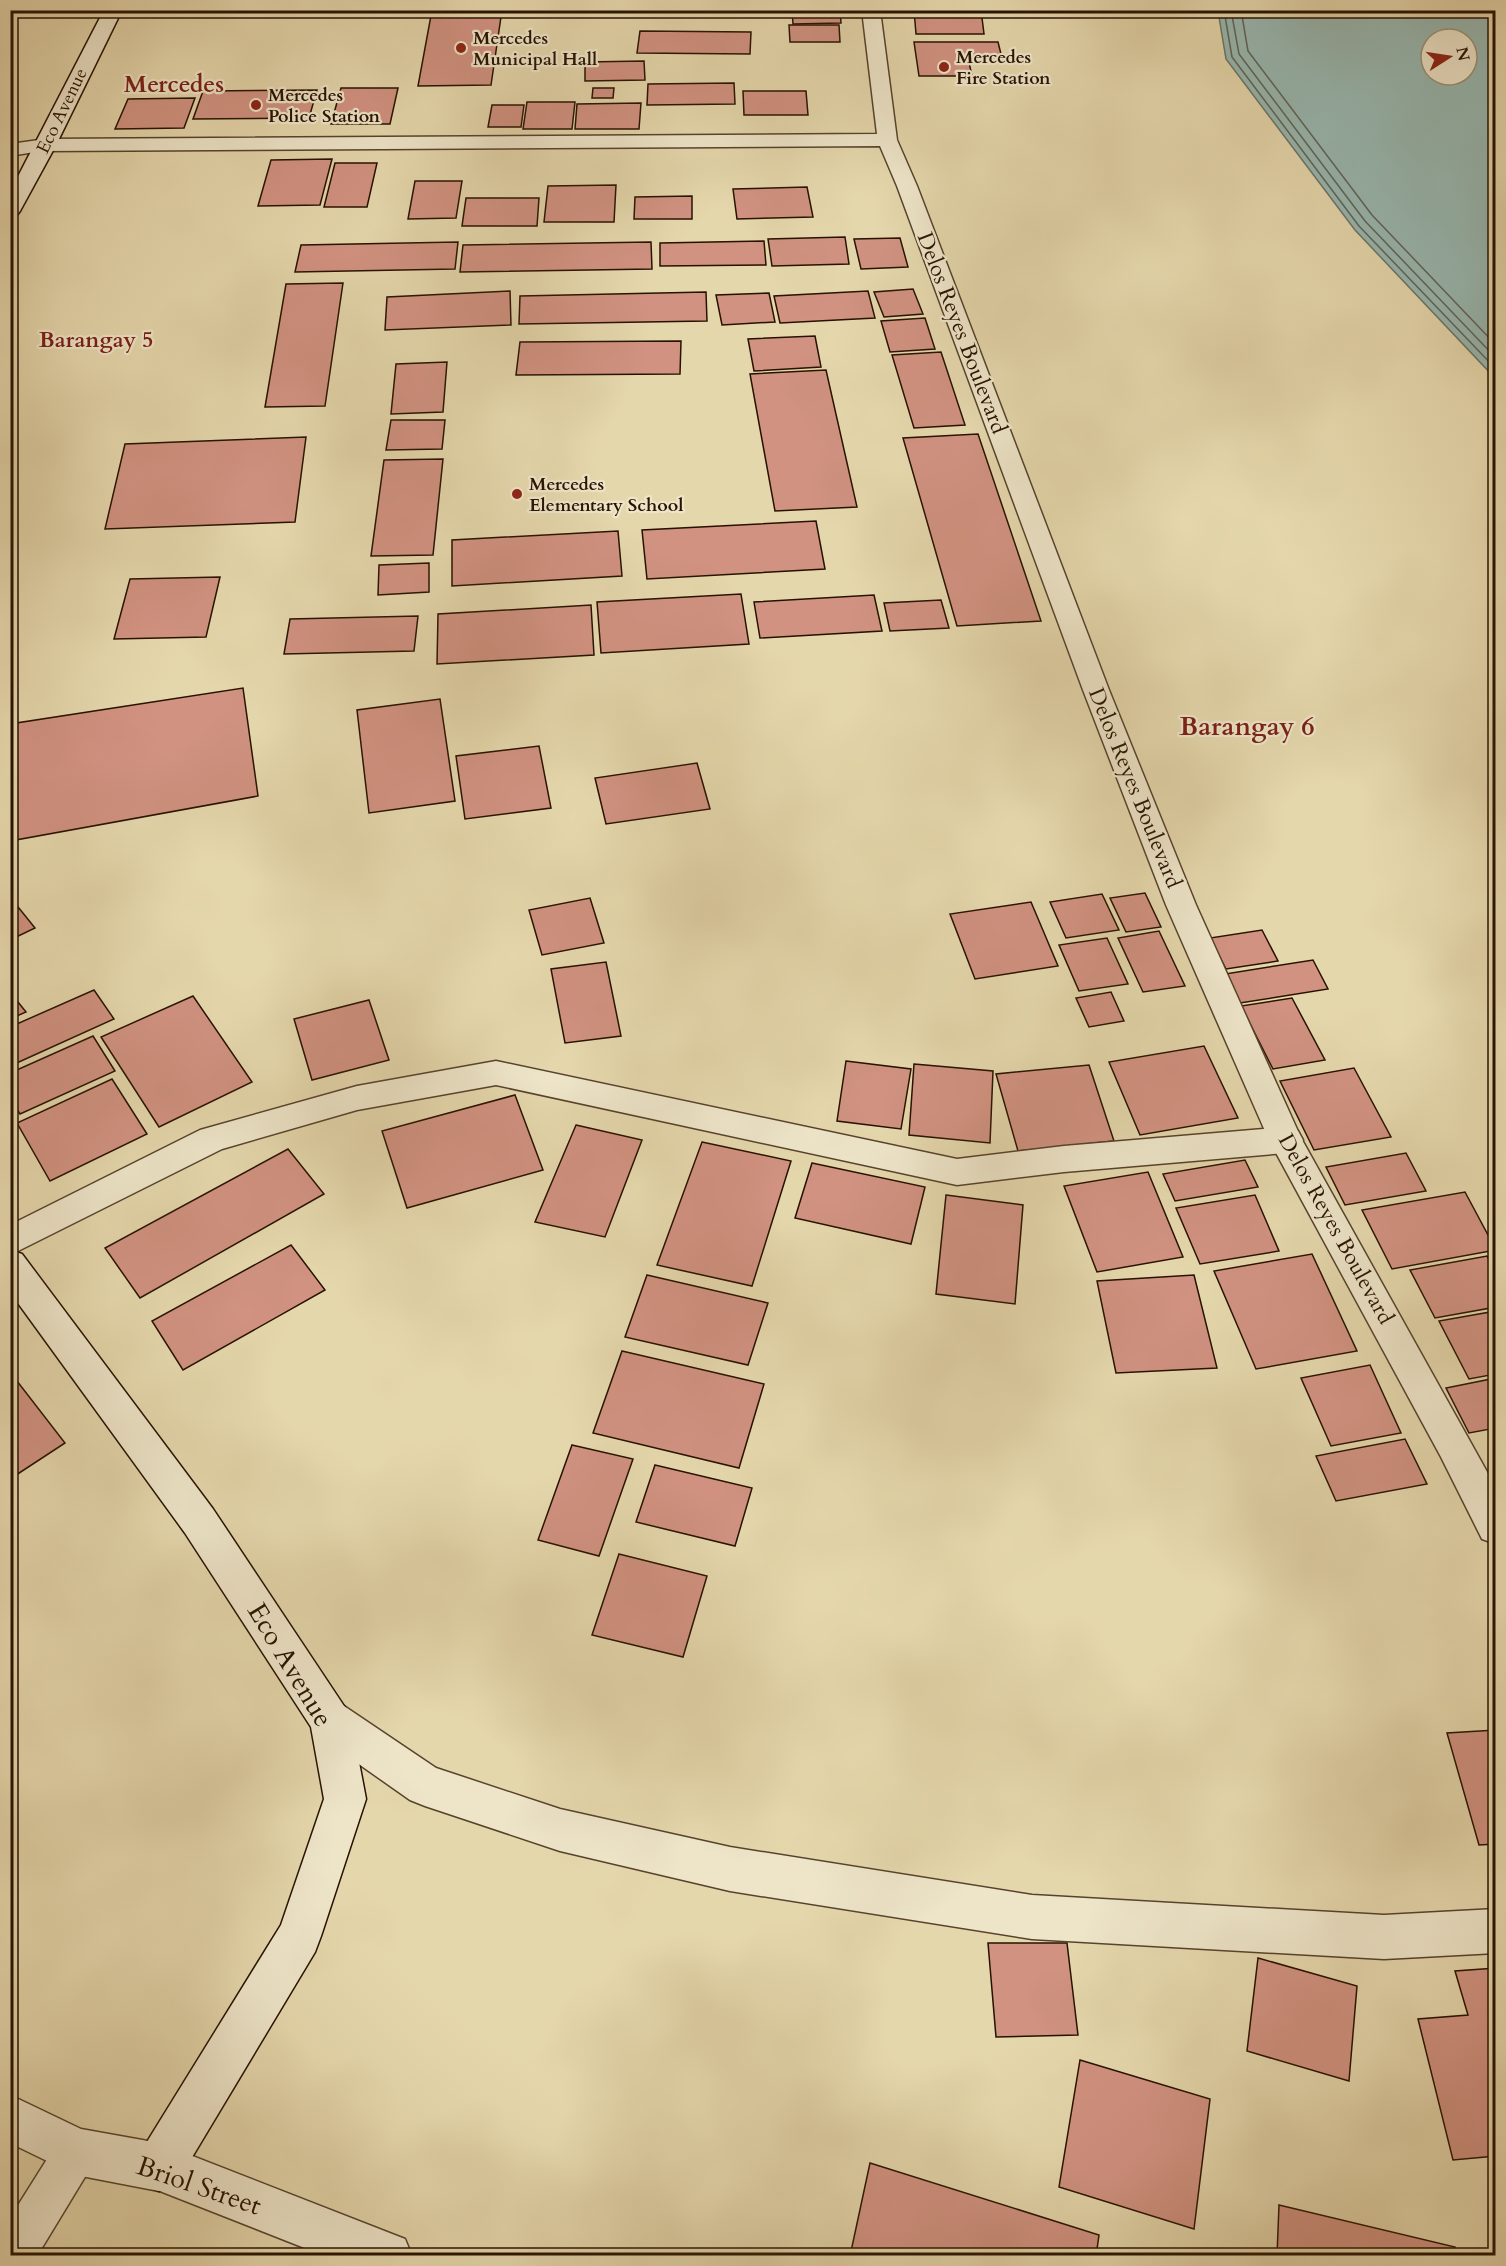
<svg xmlns="http://www.w3.org/2000/svg" width="1506" height="2266" font-family="Cardo,serif">
  <style>
    .water { fill: #98b8b1; stroke: #6b766b; stroke-width: 1.5; fill-rule: evenodd }
    .lines { fill: none; stroke-linecap: round; stroke-linejoin: round }
    .shore { stroke: #606559; stroke-width: 1.5 }
    .building { fill: #d19281; stroke: #271201; stroke-width: 1.5 }
    .service-casing { stroke: #56432c; stroke-width: 3 }
    .minor-casing { stroke: #56432c; stroke-width: 3 }
    .tertiary-casing { stroke: #56432c; stroke-width: 3 }
    .secondary-casing { stroke: #271201; stroke-width: 3 }
    .service { fill: #eee5c9; fill-rule: evenodd }
    .minor { fill: #eee5c9; fill-rule: evenodd }
    .tertiary { fill: #eee5c9; fill-rule: evenodd }
    .secondary { fill: #eee5c9; fill-rule: evenodd }
    .poi-dot { fill: #8f2418; stroke: #eee5c9; stroke-width: 2 }
    .labels { text-anchor: middle; dominant-baseline: central; stroke-width: 4.5; stroke-linejoin: round; paint-order: stroke }
    .far-poi-label { font-size: 18px; font-weight: bold; fill: #271201; stroke: #eee5c9; text-anchor: start }
    .far-street-label { font-size: 18px; fill: #271201; stroke: #eee5c9 }
    .street-label { font-size: 22px; fill: #271201; stroke: #eee5c9 }
    .far-quarter-label { font-size: 22px; font-weight: bold; fill: #7a1f14; stroke: #eee5c9 }
    .far-district-label { font-size: 24px; font-weight: bold; fill: #7a1f14; stroke: #eee5c9 }
    .quarter-label { font-size: 26px; font-weight: bold; fill: #7a1f14; stroke: #eee5c9 }
    .near-street-label { font-size: 27px; fill: #271201; stroke: #eee5c9 }
  </style>
  <rect width="100%" height="100%" fill="#e5d7ac"/>
  <filter id="stains"><feTurbulence type="fractalNoise" baseFrequency=".00333" numOctaves="4"/><feColorMatrix values="0 0 0 0 .2 0 0 0 0 .09 0 0 0 0 .02 0 0 0 .5 -.17"/></filter>
  <radialGradient id="worn" r=".72"><stop offset=".6" stop-color="#630" stop-opacity="0"/><stop offset="1" stop-color="#630" stop-opacity=".3"/></radialGradient>
  <path class="water" d="M1218,11H1495V378L1355,230L1226,59ZM1431,39H1467V75H1431Z"/>
  <g class="lines">
    <g class="shore">
      <path d="M1224,10L1232,57L1359,226L1496,369"/>
      <path d="M1231,10L1239,54L1365,221L1496,358"/>
      <path d="M1241,10L1248,51L1372,215L1496,345"/>
    </g>
  </g>
  <g class="building">
    <path d="M432,10H502L491,85L418,86Z"/>
    <path d="M792,10H840L841,23L793,24Z"/>
    <path d="M914,10H981L984,34H916Z"/>
    <path d="M789,25H839L840,42H790Z"/>
    <path d="M640,31L751,32L750,54L637,53Z"/>
    <path d="M914,42H998L1002,58H968L972,76H919Z"/>
    <path d="M644,61L645,80L585,81V62Z"/>
    <path d="M734,83L735,104L647,105L648,84Z"/>
    <path d="M341,88H398L390,124H331Z"/>
    <path d="M593,88H614L613,98H592Z"/>
    <path d="M317,90L309,118L193,119L203,91Z"/>
    <path d="M743,91H806L808,115H744Z"/>
    <path d="M195,98L184,128L115,129L128,99Z"/>
    <path d="M527,102H575L572,129H523Z"/>
    <path d="M641,103L639,129H575L577,104Z"/>
    <path d="M492,105H524L521,127H488Z"/>
    <path d="M332,159L320,205L258,206L271,160Z"/>
    <path d="M335,163H377L367,207H324Z"/>
    <path d="M415,181H462L456,218L408,219Z"/>
    <path d="M616,185L614,222H544L548,186Z"/>
    <path d="M807,187L813,217L737,219L733,189Z"/>
    <path d="M692,196V219H634L635,197Z"/>
    <path d="M466,198H539L537,226H462Z"/>
    <path d="M845,237L849,264L772,266L768,239Z"/>
    <path d="M900,238L908,267L861,269L854,239Z"/>
    <path d="M764,241L766,265L660,266V243Z"/>
    <path d="M458,242L455,269L295,272L301,245Z"/>
    <path d="M651,242L652,269L460,272L463,245Z"/>
    <path d="M343,283L325,406L265,407L286,284Z"/>
    <path d="M913,289L923,314L884,317L874,292Z"/>
    <path d="M510,291L511,325L385,330L387,297Z"/>
    <path d="M868,291L875,318L780,323L774,296Z"/>
    <path d="M706,292L707,321L519,324L520,296Z"/>
    <path d="M769,293L775,322L722,325L716,295Z"/>
    <path d="M925,318L935,349L890,352L881,321Z"/>
    <path d="M815,336L821,367L754,371L748,339Z"/>
    <path d="M681,341L680,374L516,375L520,342Z"/>
    <path d="M941,352L965,425L914,428L892,355Z"/>
    <path d="M447,362L443,412L391,414L396,364Z"/>
    <path d="M826,370L857,507L775,511L750,374Z"/>
    <path d="M391,420H445L442,449L386,450Z"/>
    <path d="M978,434L1041,621L957,626L903,438Z"/>
    <path d="M306,437L295,522L105,529L125,444Z"/>
    <path d="M443,459L433,555L371,556L384,460Z"/>
    <path d="M816,521L825,569L647,579L642,530Z"/>
    <path d="M618,531L622,576L452,586V540Z"/>
    <path d="M429,563V592L378,595L379,565Z"/>
    <path d="M220,577L206,637L114,639L130,579Z"/>
    <path d="M741,594L749,644L601,653L597,602Z"/>
    <path d="M874,595L882,631L760,638L754,602Z"/>
    <path d="M941,600L949,628L890,631L884,603Z"/>
    <path d="M591,605L594,655L437,664L438,614Z"/>
    <path d="M418,616L414,651L284,654L290,619Z"/>
    <path d="M243,688L258,796L10,841V724Z"/>
    <path d="M440,699L455,801L369,813L357,710Z"/>
    <path d="M539,746L551,808L465,819L456,756Z"/>
    <path d="M697,763L710,809L606,824L595,778Z"/>
    <path d="M1145,893L1161,927L1126,932L1110,898Z"/>
    <path d="M1102,894L1119,930L1066,938L1050,902Z"/>
    <path d="M10,897L35,928L10,940Z"/>
    <path d="M590,898L604,943L542,955L529,910Z"/>
    <path d="M1031,902L1058,966L975,979L950,914Z"/>
    <path d="M1262,930L1278,961L1226,969L1210,938Z"/>
    <path d="M1159,931L1185,986L1143,992L1118,938Z"/>
    <path d="M1107,938L1128,984L1079,991L1059,945Z"/>
    <path d="M1313,960L1328,989L1240,1003L1225,974Z"/>
    <path d="M606,962L621,1036L565,1043L551,969Z"/>
    <path d="M94,990L114,1019L10,1066V1027Z"/>
    <path d="M10,992L26,1012L10,1019Z"/>
    <path d="M1111,992L1124,1021L1089,1027L1076,998Z"/>
    <path d="M193,996L252,1082L159,1127L101,1037Z"/>
    <path d="M1292,998L1325,1060L1273,1069L1241,1006Z"/>
    <path d="M369,1000L389,1060L312,1080L294,1019Z"/>
    <path d="M93,1036L115,1071L20,1114L10,1098V1073Z"/>
    <path d="M1204,1046L1238,1118L1140,1135L1109,1062Z"/>
    <path d="M846,1061L911,1069L901,1129L837,1121Z"/>
    <path d="M914,1064L993,1071L990,1143L909,1135Z"/>
    <path d="M1089,1065L1114,1141L1018,1151L996,1074Z"/>
    <path d="M1354,1068L1391,1137L1314,1150L1280,1081Z"/>
    <path d="M112,1079L147,1134L50,1181L17,1123Z"/>
    <path d="M515,1095L543,1170L407,1208L382,1131Z"/>
    <path d="M576,1125L642,1140L605,1237L535,1222Z"/>
    <path d="M702,1142L791,1161L752,1286L657,1265Z"/>
    <path d="M288,1149L324,1194L140,1298L105,1248Z"/>
    <path d="M1406,1153L1426,1191L1345,1205L1326,1167Z"/>
    <path d="M1245,1160L1258,1187L1175,1201L1163,1174Z"/>
    <path d="M812,1163L925,1187L911,1244L795,1218Z"/>
    <path d="M1148,1172L1183,1257L1097,1272L1064,1186Z"/>
    <path d="M1465,1192L1496,1250L1392,1269L1362,1210Z"/>
    <path d="M946,1195L1023,1205L1015,1304L936,1294Z"/>
    <path d="M1255,1195L1279,1251L1200,1264L1176,1208Z"/>
    <path d="M291,1245L325,1290L183,1370L152,1321Z"/>
    <path d="M1312,1254L1357,1351L1256,1369L1214,1271Z"/>
    <path d="M1487,1256L1496,1271V1307L1435,1318L1410,1270Z"/>
    <path d="M647,1275L768,1303L748,1365L625,1337Z"/>
    <path d="M1194,1275L1217,1368L1116,1373L1097,1281Z"/>
    <path d="M1496,1311V1374L1469,1379L1439,1321Z"/>
    <path d="M622,1351L764,1384L739,1468L593,1433Z"/>
    <path d="M1370,1365L1401,1433L1331,1446L1301,1378Z"/>
    <path d="M10,1372L65,1443L10,1479Z"/>
    <path d="M1496,1378V1428L1469,1433L1446,1388Z"/>
    <path d="M1405,1439L1427,1484L1336,1501L1316,1456Z"/>
    <path d="M572,1445L633,1459L599,1556L538,1540Z"/>
    <path d="M655,1465L752,1488L735,1546L636,1522Z"/>
    <path d="M619,1554L707,1576L683,1657L592,1635Z"/>
    <path d="M1496,1730V1844L1479,1845L1447,1733Z"/>
    <path d="M988,1943H1067L1078,2035L996,2037Z"/>
    <path d="M1258,1958L1357,1986L1349,2081L1247,2051Z"/>
    <path d="M1496,1968V2156L1453,2160L1418,2019L1468,2015L1455,1971Z"/>
    <path d="M1080,2060L1210,2099L1194,2229L1059,2187Z"/>
    <path d="M870,2163L1099,2235L1096,2256H850Z"/>
    <path d="M1279,2205L1455,2247V2256H1277Z"/>
  </g>
  <g class="lines">
    <g class="service-casing">
      <path id="service" d="M76,2131L91,2137L97,2152L91,2167L37,2256H10V2218L61,2137Z"/>
    </g>
    <g class="minor-casing">
      <g id="minor">
        <path d="M46,139L53,141L56,145L53,149L10,156V144Z"/>
        <path d="M496,1061L957,1159L1064,1146L1286,1127L1298,1131L1303,1140L1298,1149L1286,1153L1064,1172L957,1185L496,1085L357,1110L222,1149L10,1255V1225L200,1130L357,1086Z"/>
        <path d="M330,1700L344,1706L436,1768L560,1809L730,1847L1032,1895L1384,1915L1496,1909V1953L1384,1959L1032,1939L730,1891L560,1851L425,1806L410,1800L316,1734L309,1720L316,1706Z"/>
        <path d="M10,2095L81,2129L159,2143L176,2150L183,2167L176,2184L159,2191L76,2175L10,2143Z"/>
      </g>
    </g>
    <g class="tertiary-casing">
      <g id="tertiary">
        <path d="M862,10H880L897,140L917,186L1109,690L1196,905L1301,1138L1496,1488V1544L1482,1539L1441,1457L1269,1140L1166,905L1083,690L897,186L880,146L46,151L39,149L36,145L39,141L46,139L877,134Z"/>
        <path d="M159,2143L405,2239L412,2256H325L142,2184L135,2167L142,2150Z"/>
      </g>
    </g>
    <g class="secondary-casing">
      <g id="secondary">
        <path d="M104,10H122L56,145L20,211L17,215L10,217V192Z"/>
        <path d="M10,1250L22,1254L213,1509L344,1706L351,1720L366,1799L321,1936L315,1952L176,2184L159,2191L142,2184L135,2167L142,2150L281,1925L324,1799L311,1727L185,1533L10,1292Z"/>
      </g>
    </g>
    <use href="#service" class="service"/>
    <use href="#minor" class="minor"/>
    <use href="#tertiary" class="tertiary"/>
    <use href="#secondary" class="secondary"/>
  </g>
  <g class="poi-dot">
    <circle cx="461" cy="48" r="6"/>
    <circle cx="944" cy="67" r="6"/>
    <circle cx="256" cy="105" r="6"/>
    <circle cx="517" cy="494" r="6"/>
  </g>
  <g class="labels">
    <g class="far-poi-label">
      <text x="473" y="38">Mercedes<tspan x="473" dy="21">Municipal Hall</tspan></text>
      <text x="956" y="57">Mercedes<tspan x="956" dy="21">Fire Station</tspan></text>
      <text x="268" y="95">Mercedes<tspan x="268" dy="21">Police Station</tspan></text>
      <text x="529" y="484">Mercedes<tspan x="529" dy="21">Elementary School</tspan></text>
    </g>
    <g class="far-street-label">
      <text transform="translate(62 111) rotate(-64)">Eco Avenue</text>
    </g>
    <g class="street-label">
      <text transform="translate(962 333) rotate(69)">Delos Reyes Boulevard</text>
      <text transform="translate(1135 788) rotate(68)">Delos Reyes Boulevard</text>
      <text transform="translate(1336 1229) rotate(61)">Delos Reyes Boulevard</text>
    </g>
    <g class="far-quarter-label">
      <text x="96" y="340">Barangay 5</text>
    </g>
    <g class="far-district-label">
      <text x="174" y="84">Mercedes</text>
    </g>
    <g class="quarter-label">
      <text x="1247" y="726">Barangay 6</text>
    </g>
    <g class="near-street-label">
      <text transform="translate(290 1665) rotate(59)">Eco Avenue</text>
      <text transform="translate(199 2186) rotate(19)">Briol Street</text>
    </g>
  </g>
  <rect width="1506" height="2266" fill="none" stroke="#e5d7ac" stroke-width="36"/>
  <rect x="12" y="12" width="1482" height="2242" fill="none" stroke="#271201" stroke-width="3"/>
  <rect x="18" y="18" width="1470" height="2230" fill="none" stroke="#271201" stroke-width="1.5"/>
  <g transform="translate(1449 57) rotate(78)"><circle r="28" fill="#eee5c9" stroke="#9e9179" stroke-width="1.5"/>
  <path d="M0-4.5L10 22L0 15L-10 22Z" fill="#8f2418"/>
  <text y="-9" font-size="16" font-weight="bold" text-anchor="middle" fill="#271201">N</text>
  </g>
  <rect width="100%" height="100%" filter="url(#stains)"/>
  <rect width="100%" height="100%" fill="url(#worn)"/>
</svg>
